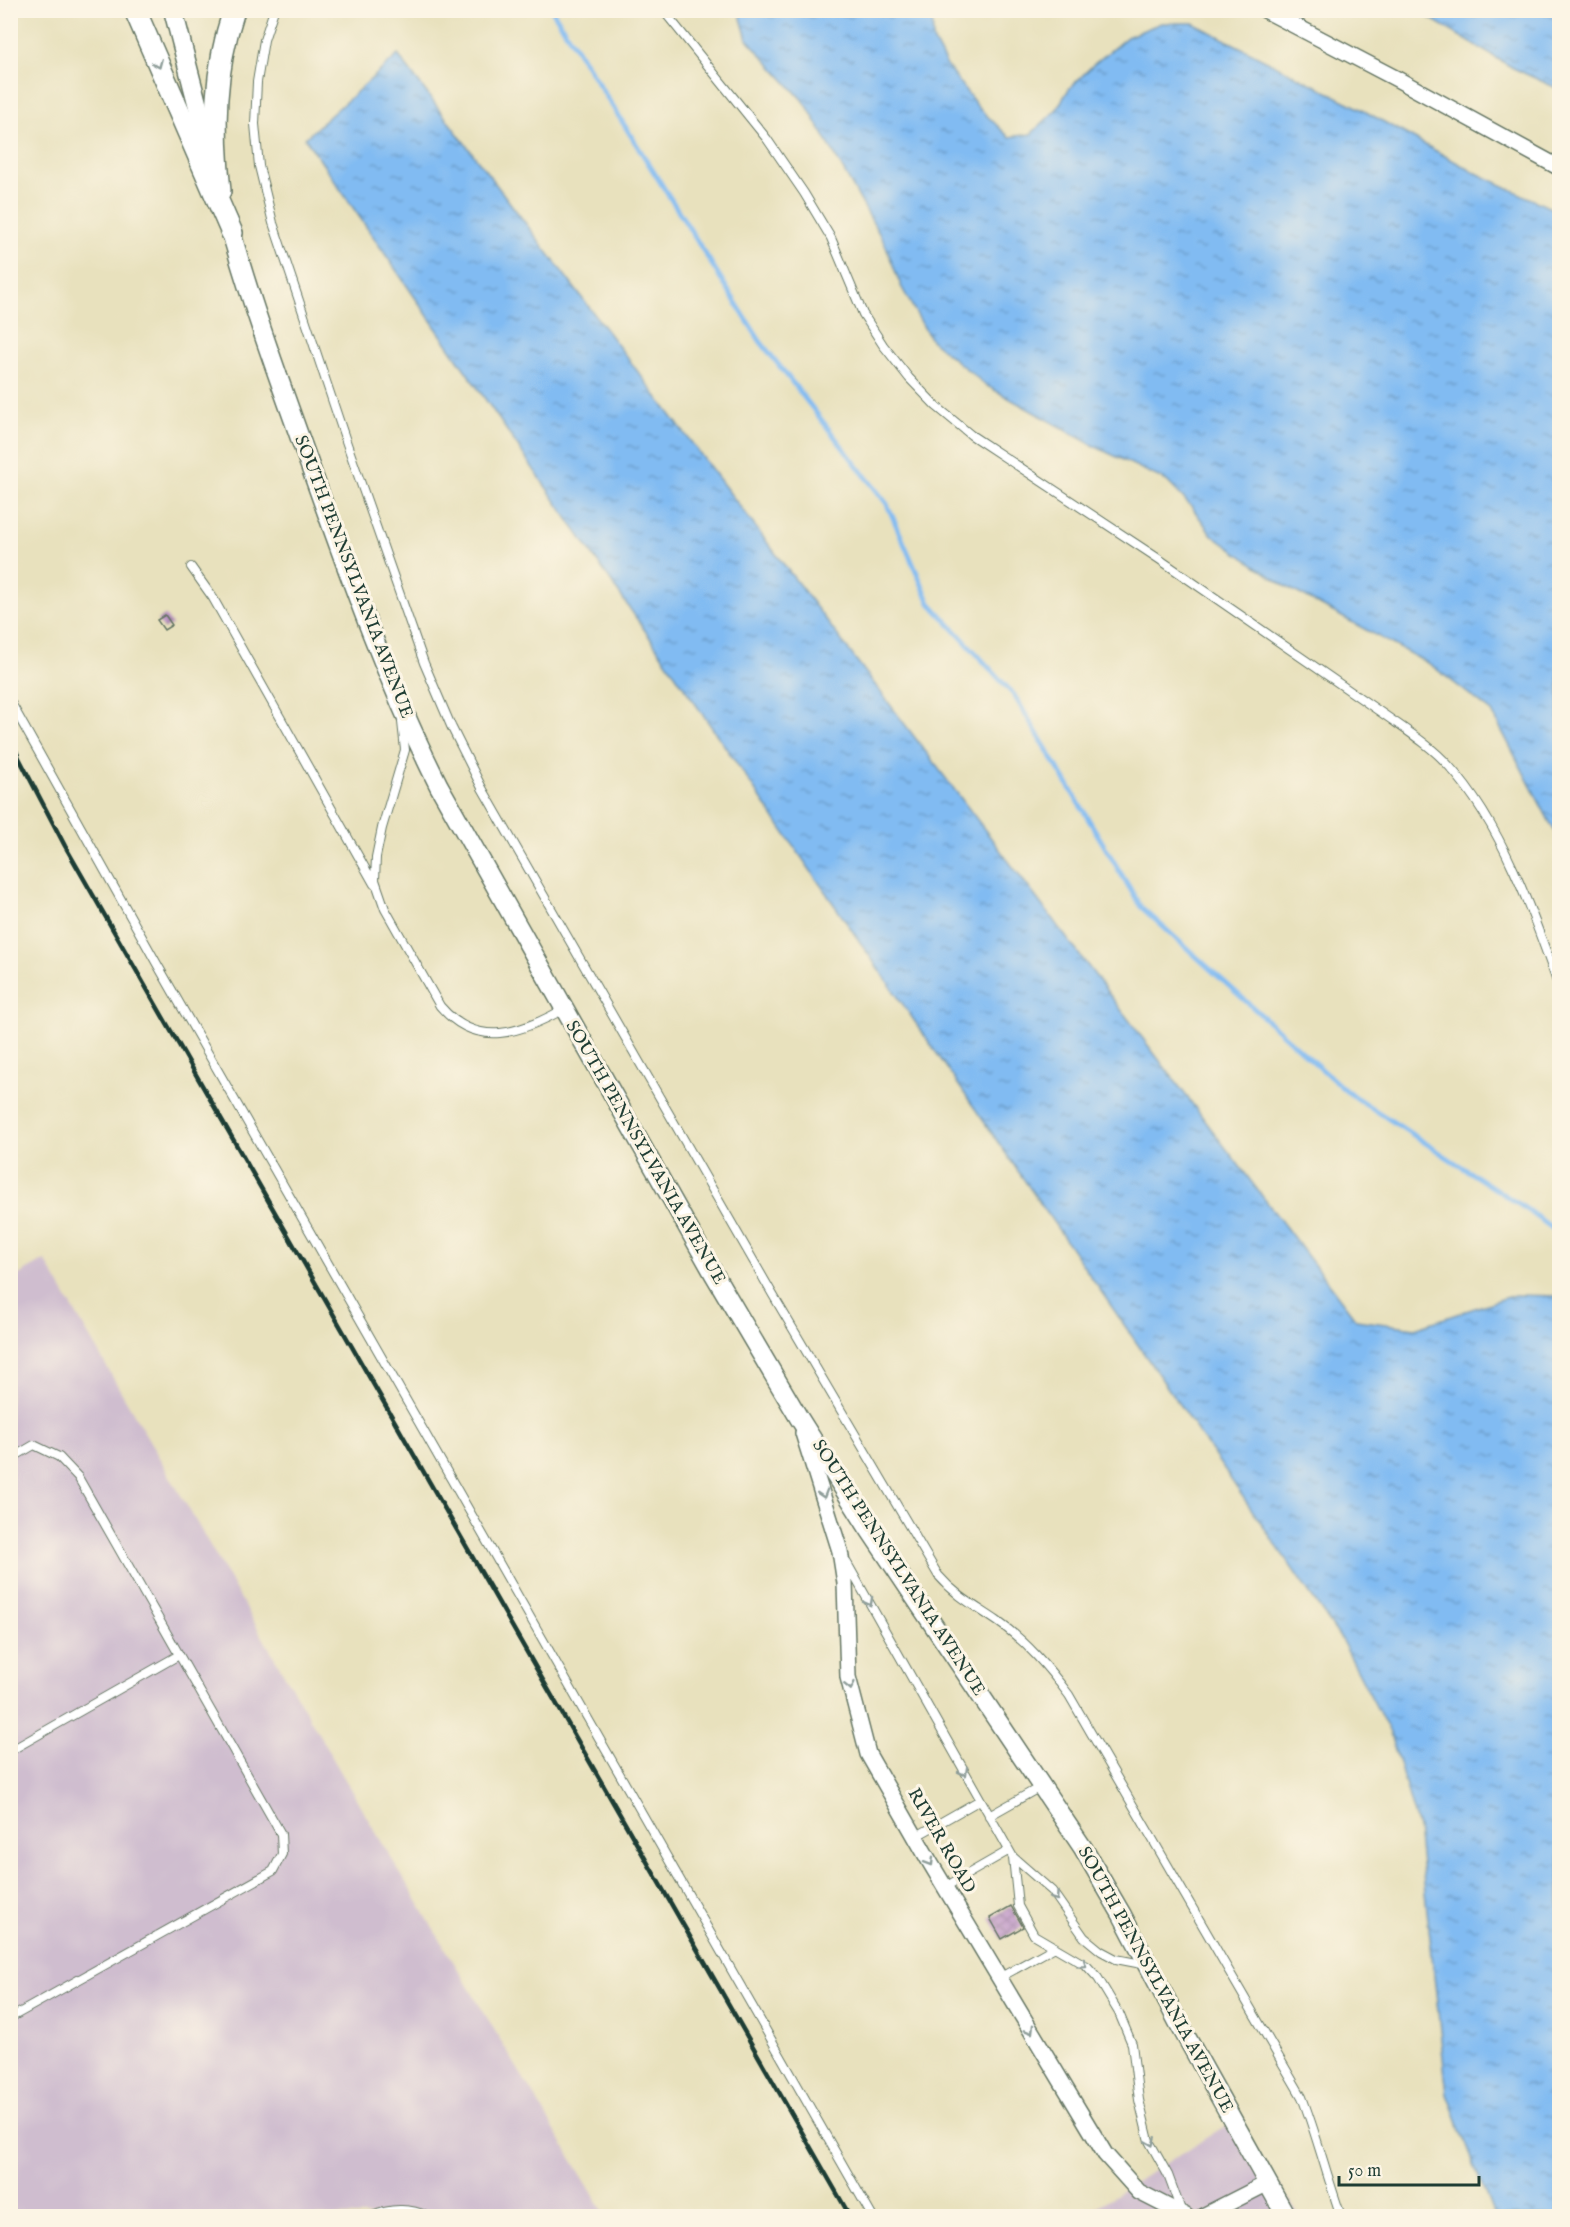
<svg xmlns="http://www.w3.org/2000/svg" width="1570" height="2227" font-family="'IM FELL English',serif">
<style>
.industrial{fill:#cfbdcf}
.water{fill:url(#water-ripples);stroke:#507c93;stroke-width:1.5}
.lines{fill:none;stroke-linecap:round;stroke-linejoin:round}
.stream{stroke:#81bbf2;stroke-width:5}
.building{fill:url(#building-cross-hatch)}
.service-casing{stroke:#657664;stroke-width:10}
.minor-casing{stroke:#657664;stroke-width:18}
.tertiary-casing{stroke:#657664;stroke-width:21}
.secondary-casing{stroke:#657664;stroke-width:24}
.service{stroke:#fff;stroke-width:8}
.minor{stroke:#fff;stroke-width:15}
.tertiary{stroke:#fff;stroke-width:18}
.secondary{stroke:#fff;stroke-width:21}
.rail{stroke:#1f3d34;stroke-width:4.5}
.oneway{stroke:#8f9e9a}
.labels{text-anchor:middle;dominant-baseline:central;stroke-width:6;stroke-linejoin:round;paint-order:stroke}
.street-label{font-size:18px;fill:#1f3d34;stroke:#fcf5e5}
</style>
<defs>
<pattern id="water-ripples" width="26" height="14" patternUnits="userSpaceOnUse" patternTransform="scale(1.5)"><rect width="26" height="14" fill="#81bbf2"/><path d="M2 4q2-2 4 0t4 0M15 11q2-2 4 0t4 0" fill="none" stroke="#6999c5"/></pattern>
<pattern id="building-cross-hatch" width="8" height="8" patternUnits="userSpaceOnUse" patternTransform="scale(1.5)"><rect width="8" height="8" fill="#bf97c8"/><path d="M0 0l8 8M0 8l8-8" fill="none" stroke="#9b7ca3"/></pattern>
</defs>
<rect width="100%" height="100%" fill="#fcf5e5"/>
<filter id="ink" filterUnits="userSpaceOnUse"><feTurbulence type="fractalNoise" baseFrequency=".0167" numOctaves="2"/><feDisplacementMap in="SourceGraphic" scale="12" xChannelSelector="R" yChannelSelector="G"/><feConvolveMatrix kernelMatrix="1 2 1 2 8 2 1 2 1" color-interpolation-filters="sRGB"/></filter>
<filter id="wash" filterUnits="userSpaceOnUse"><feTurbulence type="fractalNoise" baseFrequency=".008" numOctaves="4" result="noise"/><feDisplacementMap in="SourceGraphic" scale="24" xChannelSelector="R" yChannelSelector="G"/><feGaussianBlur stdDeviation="1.35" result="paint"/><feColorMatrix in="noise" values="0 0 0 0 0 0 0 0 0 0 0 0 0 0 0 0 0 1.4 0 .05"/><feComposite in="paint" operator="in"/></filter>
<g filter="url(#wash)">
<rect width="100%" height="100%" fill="#e8e1bd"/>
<path class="industrial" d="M45 1260 369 1821 606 2216H11L10 1280Z
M1236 2119 1300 2216H1082Z"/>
<path class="water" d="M739 11H932L933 40 947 66 978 107 1009 137 1031 134 1056 110 1069 89 1093 65 1127 37 1161 23H1193L1357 107 1472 171 1559 212V840L1492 712 1431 665 1285 586 1213 536 1191 506 1167 481 1094 446 987 386 931 340 901 286 885 244 806 104 747 39Z
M1418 11H1559V89L1513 68Z
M398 55 1356 1320 1415 1328 1514 1295 1559 1296V2216H1494L1447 2094 1418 1828 1390 1733 1341 1639 305 138Z"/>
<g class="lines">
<path class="stream" d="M552 10 760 341 887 504 930 603 1014 695 1141 907 1346 1091 1529 1211 1560 1234"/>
</g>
<g id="blocks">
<path class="building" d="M165 615 172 625 164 630 157 620Z
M1011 1906 1023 1927 1002 1939 990 1918Z"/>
</g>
</g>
<g filter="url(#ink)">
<use href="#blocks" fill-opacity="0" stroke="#657664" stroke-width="1.5"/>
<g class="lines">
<g class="service-casing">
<path id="service" d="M274 10 264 40 257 82 255 124 259 166 273 223 346 441 424 663 451 726 482 788 773 1295 938 1575C956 1596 975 1606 997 1621 1026 1641 1048 1667 1069 1695L1302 2097C1317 2136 1327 2177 1341 2216
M663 10 767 139 804 193 831 238 863 314 883 345 909 378 936 406 971 435 1159 559 1392 720C1412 734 1433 748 1449 766 1502 824 1534 916 1560 990
M191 567 213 598 374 884
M10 701 157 964 872 2216
M402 722 405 750 382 828 376 857 375 880 385 909 440 1006C477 1050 521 1033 564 1009
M10 1459 34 1445 59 1457 78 1477 281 1834 282 1854 273 1871 10 2018
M847 1563 1013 1857 1018 1906 1034 1935 1087 1966 1098 1978 1119 2013 1132 2044 1139 2100 1149 2141 1168 2175 1182 2213
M10 1751 179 1655
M989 1816 1042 1786
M915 1837 980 1800
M1013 1857 1052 1891 1084 1937 1101 1951 1116 1959 1147 1965
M945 1887 1008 1851
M999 1978 1055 1947
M373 2216C388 2209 411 2207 426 2216"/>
</g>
<g class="minor-casing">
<path id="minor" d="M1265 10 1397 79 1560 168
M803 1433 840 1551 845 1583 848 1677 868 1754 931 1864 1105 2154 1139 2192 1186 2216
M1203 2216 1268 2183"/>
</g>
<g class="tertiary-casing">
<path id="tertiary" d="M173 10 211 157
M228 221C251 304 281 385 310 466 349 575 387 683 439 786L714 1274 799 1418 867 1526 1083 1848 1122 1915 1178 2022 1286 2216"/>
</g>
<g class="secondary-casing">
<path id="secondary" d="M135 10 232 233
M220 191C213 129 214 70 234 10"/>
</g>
<use href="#service" class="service"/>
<use href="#minor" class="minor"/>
<use href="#tertiary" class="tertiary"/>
<use href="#secondary" class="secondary"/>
<path class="rail" d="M10 736 19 758 65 846 850 2216"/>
</g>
<defs><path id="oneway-chevron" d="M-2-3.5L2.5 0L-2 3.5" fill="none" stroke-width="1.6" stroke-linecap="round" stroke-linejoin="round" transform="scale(1.5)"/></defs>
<g class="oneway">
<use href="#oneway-chevron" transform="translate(158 64) rotate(67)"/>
<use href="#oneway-chevron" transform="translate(823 1494) rotate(73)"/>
<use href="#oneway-chevron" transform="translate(869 1602) rotate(61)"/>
<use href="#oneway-chevron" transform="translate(850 1686) rotate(78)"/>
<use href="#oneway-chevron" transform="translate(964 1772) rotate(61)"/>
<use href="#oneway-chevron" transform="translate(930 1862) rotate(59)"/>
<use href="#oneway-chevron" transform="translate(1055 1897) rotate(55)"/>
<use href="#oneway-chevron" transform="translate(1083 1964) rotate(35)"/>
<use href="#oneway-chevron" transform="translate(1030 2030) rotate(59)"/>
<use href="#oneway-chevron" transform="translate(1151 2142) rotate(68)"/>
</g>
</g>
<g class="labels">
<g class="street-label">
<text transform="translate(353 577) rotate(69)">SOUTH PENNSYLVANIA AVENUE</text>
<text transform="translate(645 1153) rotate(60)">SOUTH PENNSYLVANIA AVENUE</text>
<text transform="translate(898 1568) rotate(57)">SOUTH PENNSYLVANIA AVENUE</text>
<text transform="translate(941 1841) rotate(60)">RIVER ROAD</text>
<text transform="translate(1155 1980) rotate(61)">SOUTH PENNSYLVANIA AVENUE</text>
</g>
</g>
<rect width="1570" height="2227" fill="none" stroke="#fcf5e5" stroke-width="36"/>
<path d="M1339 2176v9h140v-9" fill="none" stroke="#1f3d34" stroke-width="3"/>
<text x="1348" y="2176" font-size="18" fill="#1f3d34" stroke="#fcf5e5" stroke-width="4.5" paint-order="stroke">50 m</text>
</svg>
